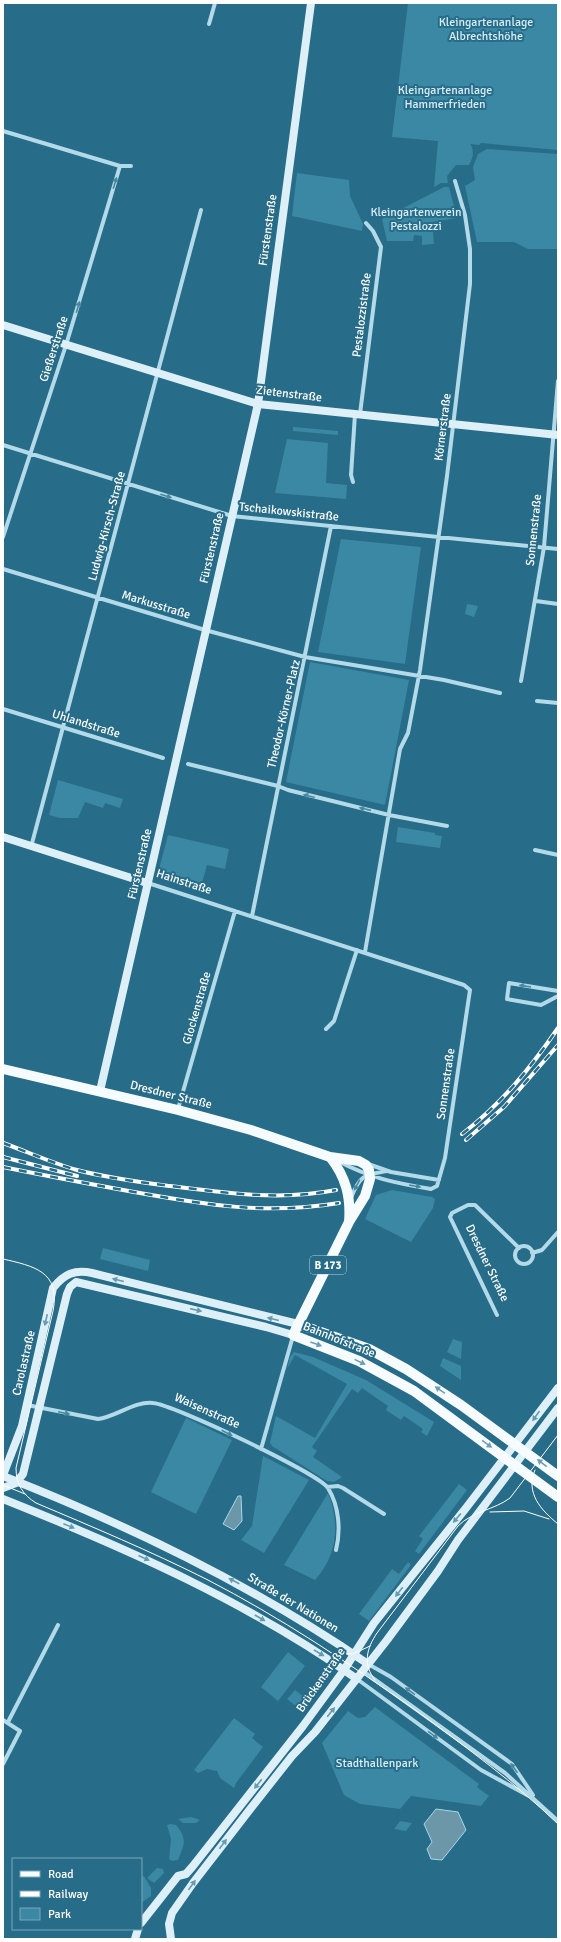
<svg xmlns="http://www.w3.org/2000/svg" width="561" height="1942" font-family="Signika,sans-serif">
<style>
.green{fill:#3b88a4}
.water{fill:#6b97a9;stroke:#a7d8e9}
.lines{fill:none;stroke-linecap:round;stroke-linejoin:round}
.street{stroke:#b3dae9;stroke-width:4}
.secondary{stroke:#ddf0f8;stroke-width:8}
.primary{stroke:#f6fbfe;stroke-width:10}
.tram{stroke:#fff;stroke-width:1}
.rail-casing{stroke:#fff;stroke-width:4}
.rail{stroke:#276c88;stroke-width:2.5;stroke-dasharray:8;stroke-linecap:butt}
.oneway{fill:#4a88a0}
.oneway2{fill:#679aaf}
.oneway3{fill:#6f9eb1}
.labels{text-anchor:middle;dominant-baseline:central;stroke-width:4;stroke-linejoin:round;paint-order:stroke}
.shield{fill:#276c88;stroke:#bed3db;stroke-width:1}
.shield-label{font-size:11px;font-weight:bold;fill:#fff}
.park-label{font-size:12px;fill:#d7eef7;stroke:#276c88}
.street-label{font-size:12px;fill:#fff;stroke:#276c88}
</style>
<rect width="100%" height="100%" fill="#276c88"/>
<path class="green" d="M408 3H558V150L481 143 479 145 470 144C475 150 473 158 469 165H456L447 176 448 183H441L434 187 438 141 392 137Z
M487 149 558 154V249H528L514 242H477L465 186 475 180 473 167 478 154Z
M297 173 349 180 350 196 363 224 362 231 292 216Z
M444 187H449L457 218 432 222 434 244 422 245V236L414 235 413 241H387L382 219Z
M293 427 338 431V435L293 431Z
M287 439 328 443 326 483 347 485 346 499 275 493Z
M341 539 421 547 405 664 318 652Z
M467 604 478 606 474 617 465 614Z
M310 662 409 680 385 805 286 782Z
M58 780 123 799 120 808 105 803 103 808 85 802 78 818H60L49 815Z
M398 827 435 833V835L442 836 440 848 396 842Z
M168 835 229 849 225 869 207 865 200 890 160 878 158 873Z
M392 1190 432 1197 435 1199 433 1208 411 1242 365 1219 376 1195Z
M103 1248 150 1260 148 1271 100 1259Z
M453 1339 462 1342 461 1359 447 1352Z
M294 1352 313 1357 366 1380 434 1422 427 1436 421 1432 423 1429 404 1416 401 1420 386 1410 388 1406 362 1388 358 1393 352 1389 312 1447 317 1451 313 1457 342 1477 334 1482 327 1481 272 1446 270 1443 276 1416 315 1438 347 1384 295 1355 287 1369 290 1357Z
M443 1358 461 1366V1380L440 1366Z
M186 1418 232 1440 196 1514 151 1492Z
M263 1456 309 1480 264 1553 241 1540 252 1526Z
M459 1484 467 1490 419 1554 415 1551 423 1539 419 1536Z
M328 1493C340 1523 338 1555 315 1580L284 1565Z
M408 1562 411 1565 369 1621 359 1614 392 1569 399 1574Z
M288 1652 305 1666 278 1701 261 1687Z
M295 1690 304 1697 297 1707 287 1699Z
M375 1707 479 1784 477 1787 489 1796 481 1806 411 1796 400 1809 360 1804 344 1795 322 1743 348 1711 358 1718 365 1717Z
M234 1718 255 1734 252 1738 263 1747 236 1783 234 1788 220 1778 217 1771 207 1769 198 1773 194 1770Z
M191 1817 200 1820 196 1823H183L178 1819Z
M400 1821 412 1823 406 1831 394 1829Z
M171 1824 176 1825C188 1839 184 1845 178 1860L172 1861 169 1859 171 1839 167 1825Z
M157 1868 163 1869 164 1873 154 1883 148 1879V1877Z
M144 1876 151 1888V1896L141 1903V1877Z"/>
<path class="water" d="M238 1496H241L242 1521 234 1530 223 1524Z
M436 1809 458 1812 466 1830 442 1860 431 1859 427 1849 432 1842 424 1824Z"/>
<g class="lines">
<path class="street" d="M209 24 215 3
M3 131 120 166H131
M360 414 381 247 373 231 366 223
M3 445 232 516 558 549
M353 482 351 475 355 414
M3 537 66 345 120 166
M3 569 205 630 305 657 444 680 500 693
M536 601 558 604
M521 681 544 547 558 381
M537 701 558 703
M3 709 163 758
M188 764 278 786 288 790 389 815 447 826
M31 847 201 210
M535 850 558 855
M148 883 464 985 470 990 445 1158 437 1186 431 1189C395 1183 370 1178 338 1161
M252 916 331 526
M365 952 400 749 408 733 420 670 447 476 470 284V249L465 215 455 181
M558 991 509 983 507 999 541 1005 558 996
M326 1029 334 1021 357 950
M178 1109 235 911
M368 1164 391 1172 439 1180
M351 1198C360 1175 364 1175 387 1171
M515 1255a9 9 0 1 1 18 0a9 9 0 1 1-18 0Z
M532 1253 542 1250 558 1232
M497 1315 450 1217 452 1213 468 1205H475L519 1248
M27 1405 98 1419C116 1417 134 1401 153 1403 172 1404 318 1473 328 1488 339 1506 341 1530 336 1550
M261 1449 293 1336
M327 1487 338 1486 343 1488 384 1514
M368 1664 391 1677 512 1764 533 1795
M367 1674 505 1773 558 1821
M357 1679 481 1770 529 1796
M3 1720 20 1731 3 1764
M8 1722 58 1625"/>
<path class="secondary" d="M3 325 258 404 558 435
M3 837 147 883
M100 1091 258 404 311 3
M3 1475 22 1426 53 1288C64 1274 75 1269 92 1273L298 1324
M3 1476C131 1526 254 1586 368 1664
M3 1488 16 1483 23 1474 67 1294 70 1287 76 1282 266 1327 293 1335
M3 1499C126 1548 248 1602 357 1679
M141 1923 178 1876 186 1874 193 1866 303 1726 344 1670 374 1623 466 1508 558 1388
M135 1939 138 1929
M171 1939 169 1924 172 1913 193 1883 251 1808 292 1756 315 1732 387 1640 438 1571 458 1540 558 1408"/>
<path class="primary" d="M3 1069 178 1110 251 1130 330 1157 359 1161 366 1165 369 1170 370 1179 365 1196 349 1222 293 1335 359 1361 414 1391 558 1497
M330 1157C346 1177 351 1197 349 1222
M298 1324 369 1349 406 1369 461 1405 558 1476"/>
<path class="tram" d="M3 1259C33 1266 61 1271 53 1311L16 1468C16 1484 23 1495 36 1503 93 1527 150 1551 206 1579 280 1617 350 1664 418 1712 467 1748 514 1782 558 1824
M535 1470C525 1493 541 1510 558 1524
M3 1485 25 1494
M490 1512 524 1511 549 1519
M336 1653 353 1654 370 1646
M375 1680C362 1664 367 1648 377 1633L458 1526C473 1511 494 1510 510 1498L558 1435"/>
<g class="rail-casing">
<path id="rail" d="M462 1134C501 1104 530 1069 558 1028
M466 1140 504 1107 558 1045
M3 1143C28 1152 52 1163 77 1170 107 1178 139 1182 170 1186 226 1193 280 1201 336 1190
M3 1157 77 1176
M3 1167C47 1176 90 1184 134 1192 207 1205 266 1215 339 1203"/>
</g>
<use href="#rail" class="rail"/>
</g>
<defs><path id="oneway-solid" d="M-6-.8H1V-3.2L6.5 0L1 3.2V.8H-6Z"/></defs>
<g class="oneway">
<use href="#oneway-solid" transform="translate(115 183) rotate(-73)"/>
<use href="#oneway-solid" transform="translate(78 307) rotate(-73)"/>
<use href="#oneway-solid" transform="translate(166 496) rotate(17)"/>
<use href="#oneway-solid" transform="translate(309 796) rotate(-166)"/>
<use href="#oneway-solid" transform="translate(365 809) rotate(-167)"/>
<use href="#oneway-solid" transform="translate(525 986) rotate(-171)"/>
<use href="#oneway-solid" transform="translate(357 1185) rotate(118)"/>
<use href="#oneway-solid" transform="translate(415 1186) rotate(10)"/>
<use href="#oneway-solid" transform="translate(64 1413) rotate(12)"/>
<use href="#oneway-solid" transform="translate(227 1433) rotate(27)"/>
<use href="#oneway-solid" transform="translate(410 1691) rotate(-144)"/>
<use href="#oneway-solid" transform="translate(433 1735) rotate(36)"/>
<use href="#oneway-solid" transform="translate(514 1768) rotate(-126)"/>
</g>
<g class="oneway2">
<use href="#oneway-solid" transform="translate(118 1280) rotate(-166)"/>
<use href="#oneway-solid" transform="translate(196 1310) rotate(13)"/>
<use href="#oneway-solid" transform="translate(273 1319) rotate(-166)"/>
<use href="#oneway-solid" transform="translate(46 1320) rotate(102)"/>
<use href="#oneway-solid" transform="translate(536 1416) rotate(125)"/>
<use href="#oneway-solid" transform="translate(457 1518) rotate(130)"/>
<use href="#oneway-solid" transform="translate(69 1526) rotate(22)"/>
<use href="#oneway-solid" transform="translate(144 1558) rotate(24)"/>
<use href="#oneway-solid" transform="translate(234 1581) rotate(-152)"/>
<use href="#oneway-solid" transform="translate(399 1592) rotate(128)"/>
<use href="#oneway-solid" transform="translate(260 1618) rotate(30)"/>
<use href="#oneway-solid" transform="translate(319 1653) rotate(31)"/>
<use href="#oneway-solid" transform="translate(331 1712) rotate(-51)"/>
<use href="#oneway-solid" transform="translate(258 1784) rotate(128)"/>
<use href="#oneway-solid" transform="translate(223 1844) rotate(-53)"/>
<use href="#oneway-solid" transform="translate(192 1885) rotate(-54)"/>
</g>
<g class="oneway3">
<use href="#oneway-solid" transform="translate(316 1344) rotate(20)"/>
<use href="#oneway-solid" transform="translate(360 1362) rotate(26)"/>
<use href="#oneway-solid" transform="translate(440 1390) rotate(-146)"/>
<use href="#oneway-solid" transform="translate(487 1444) rotate(36)"/>
<use href="#oneway-solid" transform="translate(542 1463) rotate(-143)"/>
</g>
<g class="labels">
<rect class="shield" x="310" y="1256" width="36" height="18" rx="3"/>
<g class="shield-label">
<text x="328" y="1265">B 173</text>
</g>
<g class="park-label">
<text x="486" y="22">Kleingartenanlage<tspan x="486" dy="14">Albrechtshöhe</tspan></text>
<text x="445" y="90">Kleingartenanlage<tspan x="445" dy="14">Hammerfrieden</tspan></text>
<text x="416" y="212">Kleingartenverein<tspan x="416" dy="14">Pestalozzi</tspan></text>
<text x="377" y="1763">Stadthallenpark</text>
</g>
<g class="street-label">
<text transform="translate(268 230) rotate(-82)">Fürstenstraße</text>
<text transform="translate(362 315) rotate(-83)">Pestalozzistraße</text>
<text transform="translate(54 349) rotate(-72)">Gießerstraße</text>
<text transform="translate(289 394) rotate(7)">Zietenstraße</text>
<text transform="translate(443 427) rotate(-83)">Körnerstraße</text>
<text transform="translate(289 512) rotate(6)">Tschaikowskistraße</text>
<text transform="translate(107 526) rotate(-75)">Ludwig-Kirsch-Straße</text>
<text transform="translate(534 530) rotate(-84)">Sonnenstraße</text>
<text transform="translate(212 548) rotate(-77)">Fürstenstraße</text>
<text transform="translate(156 605) rotate(17)">Markusstraße</text>
<text transform="translate(284 714) rotate(-77)">Theodor-Körner-Platz</text>
<text transform="translate(86 724) rotate(17)">Uhlandstraße</text>
<text transform="translate(140 864) rotate(-77)">Fürstenstraße</text>
<text transform="translate(184 882) rotate(18)">Hainstraße</text>
<text transform="translate(197 1008) rotate(-74)">Glockenstraße</text>
<text transform="translate(446 1084) rotate(-82)">Sonnenstraße</text>
<text transform="translate(171 1095) rotate(14)">Dresdner Straße</text>
<text transform="translate(487 1263) rotate(64)">Dresdner Straße</text>
<text transform="translate(339 1340) rotate(22)">Bahnhofstraße</text>
<text transform="translate(24 1363) rotate(-77)">Carolastraße</text>
<text transform="translate(207 1411) rotate(24)">Waisenstraße</text>
<text transform="translate(293 1603) rotate(31)">Straße der Nationen</text>
<text transform="translate(321 1680) rotate(-55)">Brückenstraße</text>
</g>
</g>
<rect width="561" height="1942" fill="none" stroke="#ffffff" stroke-width="8"/>
<rect x="12" y="1858" width="130" height="72" fill="#276c88" stroke="#7da7b8"/>
<rect x="20" y="1871" width="20" height="6" fill="#f6fbfe" stroke="#7da7b8"/>
<text x="48" y="1878" font-size="12" fill="#ffffff">Road</text>
<rect x="20" y="1891" width="20" height="6" fill="#ffffff" stroke="#7da7b8"/>
<text x="48" y="1898" font-size="12" fill="#ffffff">Railway</text>
<rect x="20" y="1908" width="20" height="12" fill="#3b88a4" stroke="#7da7b8"/>
<text x="48" y="1918" font-size="12" fill="#ffffff">Park</text>
</svg>
